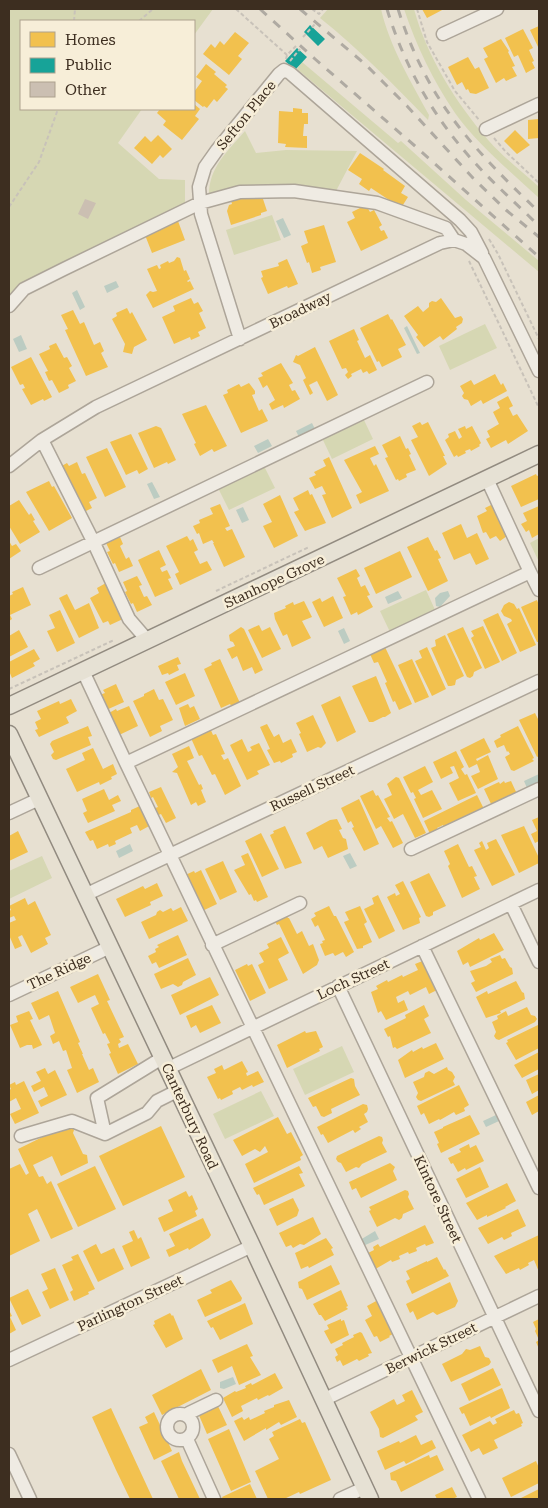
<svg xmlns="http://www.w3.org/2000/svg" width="548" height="1508" font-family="'Roboto Serif',serif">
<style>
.green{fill:#d6d7b3}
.water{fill:#bcccc2}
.homes{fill:#f2c14e}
.public{fill:#17a398}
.building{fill:#cbbfb2}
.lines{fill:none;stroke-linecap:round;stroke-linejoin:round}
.minor-casing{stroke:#ada599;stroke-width:15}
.major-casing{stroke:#928b80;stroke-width:19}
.path{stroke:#c8c2b9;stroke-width:2;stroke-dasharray:4 2.5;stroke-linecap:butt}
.minor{stroke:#efebe3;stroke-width:12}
.major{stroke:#e6e1d4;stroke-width:16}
.rail{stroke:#afaaa2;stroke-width:3;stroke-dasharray:9 9;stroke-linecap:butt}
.labels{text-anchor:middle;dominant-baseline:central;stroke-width:5;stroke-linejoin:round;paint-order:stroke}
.street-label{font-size:14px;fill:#3d2e20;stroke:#f7eed8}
</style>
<rect width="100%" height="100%" fill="#e7e0d1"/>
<path class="green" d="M9 9H213L194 35V21H21V109H142L118 143 159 179 185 180V206L18 298 9 310Z
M328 9H381C389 45 411 82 429 115L428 120C393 84 359 49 320 18Z
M404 9H414C427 57 456 103 489 141 504 158 523 172 539 187V198C510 171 478 145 455 113 433 81 416 45 404 9Z
M302 62 398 143 401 141 466 200 539 261V272L297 69Z
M245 131 256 153 286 150 357 151 336 191 209 197C208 168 227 152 245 131Z
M272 215 281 240 234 255 226 230Z
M485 324 497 348 450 370 439 346Z
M363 418 373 439 332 459 322 438Z
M262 462 275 488 229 510 216 484Z
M539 538V562L530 543Z
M426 590 436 612 390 632 380 611Z
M42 856 52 878 9 899V871Z
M342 1046 354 1072 305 1095 293 1069Z
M261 1091 274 1116 225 1139 213 1114Z"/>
<path class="water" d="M283 218 291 235 284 238 276 221Z
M116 281 119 287 107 293 104 286Z
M77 290 85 307 80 310 72 293Z
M407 326 420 353 417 354 404 328Z
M21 335 27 349 19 352 13 339Z
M312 423 315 429 299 437 296 431Z
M268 439 272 446 258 453 254 446Z
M152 482 160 497 154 499 147 484Z
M243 507 249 520 242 523 236 510Z
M398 591 402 598 388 604 385 597Z
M448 591 450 596 440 607 436 606 435 598 440 593Z
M344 628 350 641 344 644 338 631Z
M539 774V782L527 788 524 781Z
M130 844 133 851 119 858 116 851Z
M350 853 357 866 350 869 343 856Z
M496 1115 499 1121 486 1127 483 1121Z
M375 1231 379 1239 363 1246 360 1240Z
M233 1377 236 1384 224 1389 220 1388V1382Z"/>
<path class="homes" d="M422 9H444L427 18Z
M539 26V49L530 30Z
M523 29 533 48 529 50 534 61 532 62 535 68 526 73 518 55 514 57 505 38Z
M235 32 249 43 238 56 242 59 229 75 203 54 211 44 215 48 220 41 224 45Z
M501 39 509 51 508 52 515 66 512 67 517 76 506 81 504 78 496 83 484 59 488 57 483 48Z
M468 57 475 69 479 67 489 88 476 94 470 93 468 89 466 90 462 82 457 85 448 67Z
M206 64 216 72 214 74 227 85 225 87 228 89 217 102 214 99 207 108 204 106 203 107 194 100V92L202 81 196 77Z
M194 104 200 109 195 116 199 119 182 140 163 125 166 121 157 113 160 109H194Z
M293 108 302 109V113H308V124H304L303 136H307V148L285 147 286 144 278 143 279 111 293 112Z
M539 119V138L528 139V120Z
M515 130 530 145 517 154 504 141Z
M158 135 172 149 163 158 160 155 152 164 134 148 145 136 151 142Z
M360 153 384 169 383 170 405 186 401 193 408 197 401 208 371 188 369 191 359 184 362 179 348 170Z
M252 195 253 198 262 196 267 211 261 213V215L231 225 227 211 229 205 232 204 231 201Z
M366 205 370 212 374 210 382 225 379 227 381 231 384 230 388 238 361 251 347 222 355 218 352 212Z
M178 221 185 240 152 253 145 235Z
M324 225 336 262 320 267 321 270 312 273 309 262 307 263 301 246 308 243 304 231Z
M177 257 180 258 184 271 186 270 190 279 187 281 188 282 190 281 194 289 153 308 146 295 150 291 153 292 157 291 147 269 157 265 159 269 161 268 160 265 168 261 169 263 174 261Z
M287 259 298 284 288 288 287 286 268 294 261 278 263 277 261 271 279 266 278 263Z
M191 298 194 304 198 302 203 311 199 313 206 328 198 332 200 336 191 340 190 337 174 344 162 317 175 311 173 306Z
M441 298 455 318 461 316 463 319 462 323 456 327 457 329 443 340 440 336 424 347 416 337 418 335 404 316 418 306 423 312 429 307V303L432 301 436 302Z
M127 308 130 314 132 312 147 340 134 347 132 354 123 352 125 344 112 319 117 316 116 313Z
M73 310 80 324 84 322 94 345 100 342 104 351 101 353 108 367 86 376 65 330 68 329 61 315Z
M388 314 391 320 392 319 406 345 398 349 402 357 382 367 379 361 377 362 360 328Z
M354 329 359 340 357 341 365 358 370 355 377 370 369 374 367 371 363 373 361 369 351 374 352 376 348 379 345 375 348 372 346 368 342 369 329 341Z
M56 343 64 358 67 357 72 366 69 368 76 381 68 385 69 388 59 393 52 380 49 381 45 372 48 371 39 354 50 349 49 346Z
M315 347 338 395 327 401 317 381 309 385 313 393 310 395 303 380 306 378 300 365 293 362 296 355 298 356Z
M31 357 52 397 44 401 43 399 31 405 22 389 25 388 23 384 20 385 11 367Z
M281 363 293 383 289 385 292 391 295 390 300 399 284 408 283 405 272 410 269 404 275 400 267 385 263 388 258 378 263 376 261 373Z
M495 374 501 385 503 383 507 391 483 404 481 400 471 406 468 400 464 399 462 396 464 393 460 386 471 380 474 385Z
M249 383 255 391V394L252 395 259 411 262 409 268 421 241 433 223 395 228 393 227 390 239 384 241 387Z
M508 396 513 406 509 408 513 416 517 414 528 431 508 444 506 440 491 448 486 439 490 437 487 431 499 424 493 412 500 408 497 402Z
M206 405 227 446 214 452 212 449 200 456 194 444 196 443 182 414Z
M420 422 422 425 428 422 445 456H443L447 464 429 476 411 440 418 437 412 426Z
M156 426 161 428 176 460 168 464 167 462 154 468 138 433Z
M465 426 466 429 472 426 481 443 479 445 480 446 471 451 470 449 465 451 466 453 458 457 457 455 454 457 445 440 449 437 448 434 455 431 459 439 462 437 458 429Z
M131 434 148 469 139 474 137 470 126 475 110 442Z
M400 436 406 449 408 448 411 454 409 455 416 470 406 474 407 477 399 481 398 479 396 480 385 458 388 457 382 445Z
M375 446 379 454 370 458 374 466 376 464 389 491 360 504 356 495 362 492 344 460Z
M107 448 126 487 105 497 86 457Z
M329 457 352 508 332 518 322 495 326 494 322 486 315 489 309 478 316 475 314 472 326 466 323 460Z
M77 462 82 474 85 473 97 498 89 502 92 508 80 514 58 468 67 463 69 466Z
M536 474 537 476 539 475V499L521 507 511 486Z
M49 481 52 487 54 486 72 518 49 531 26 492Z
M308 490 310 495 312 494 326 523 305 531 294 512 299 510 293 498Z
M280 495 298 536 274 548 263 526 272 522 263 504Z
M19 500 29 515 31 513 35 520 33 521 40 532 20 544 9 526V506Z
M220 504 230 526 225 528 227 531 232 529 245 557 224 567 213 543H214L212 540 203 544 199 533 197 534 193 526 200 523 199 520 213 514 210 508Z
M493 504 507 536 500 541 496 536 490 539 486 532 483 533 477 516 487 511 485 508Z
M539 506V534L532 538 529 530 526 532 521 524 527 521 523 513Z
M461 524 467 538 477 533 489 559 476 565 470 553 454 560 442 533Z
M187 536 190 541 193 539 198 550 194 552 200 564 207 561 212 570 180 585 175 574 179 572 166 546Z
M120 537 123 544 120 546 126 559 129 557 133 566 119 572 115 563 113 564 107 552 110 551 106 543Z
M428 537 435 551 437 550 441 558 438 559 448 581 428 591 407 547Z
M9 541 12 546 16 544 21 551 9 559Z
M159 550 166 565 160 568 162 572 167 570 171 578 168 579 173 589 155 597 138 560Z
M400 551 412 577 376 594 364 568Z
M356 569 360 576 357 578 361 587 365 585 370 595 367 596 373 607 358 615 357 612 351 615 343 597 346 596 337 578Z
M137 576 142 585 139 586 144 597 147 596 152 605 137 612 133 603 131 604 125 592 127 591 123 582Z
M106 583 123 619 110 625 108 621 103 623 90 598 99 593 97 588Z
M23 587 31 605 10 615 12 619 9 621V596L13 594 12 592Z
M67 594 75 610 89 603 99 628 79 638 59 598Z
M333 596 343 618 324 627 312 602 320 598 322 602Z
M537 600 539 605V642H537L521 607Z
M304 601 312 617 302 621 311 638 292 647 287 634 283 636 275 619 274 613 286 608 285 606 293 602 294 605Z
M509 602 514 604 517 609 519 608 536 645 520 652 507 624 512 621 511 619 504 616 501 611 504 605Z
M60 610 75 643 57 652 47 631 55 628 49 615Z
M498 613 517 653 502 661 483 620Z
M259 625 262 631 270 627 281 649 262 658 248 630Z
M483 626 500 662 485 669 471 638 474 636 471 631Z
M241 627 244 629 263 670 255 674 252 667 243 671 237 656 232 659 227 649 235 646 233 642 230 641 229 635Z
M463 627 482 668 474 672 473 676 470 678 467 677 447 634Z
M19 630 28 647 9 657V636Z
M445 635 464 676 456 680 455 685 451 686H448L431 648 436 646 435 640Z
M385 647 412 704 399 710 395 701 393 702 385 683 387 682 378 662 374 663 370 654Z
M427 647 446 689 432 696 415 661 422 658 419 651Z
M34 649 40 659 33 663 35 666 12 678 9 671V662Z
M178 657 181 664 177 665 179 670 169 675 168 673 162 675 158 666Z
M220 659 240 703 232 707 230 704 221 708 204 669 212 665 211 663Z
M412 659 429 697 415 703 398 665Z
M185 673 195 696 176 705 165 682Z
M376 676 391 713 385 717H383L373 722H369L352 686Z
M116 684 124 702 104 711 97 696 105 693 103 690Z
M154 689 159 700 163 699 173 720 160 726 162 731 150 737 133 701 144 696V694Z
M340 696 356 732 337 742 321 705Z
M71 699 77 711 66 717 69 723 39 737 35 730 38 729 35 722 41 719 37 711 59 701 60 704Z
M188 704 190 708 194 706 200 719 185 726 179 708Z
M129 706 138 726 117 736 109 713 116 709 117 711Z
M535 713 538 719 539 718V756L537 757 519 720Z
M313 715 326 743 321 748 318 747 307 752 299 734 301 733 296 723Z
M267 724 274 737 279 734 283 743 291 739 297 752 292 754 293 757 281 763 280 761 274 763 267 750 270 749 260 727Z
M88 726 92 736 88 737 91 745 56 760 53 759 51 755 54 752 50 744 52 741Z
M209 726 213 735 216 734 225 754 221 755 224 760 228 758 241 786 225 795 215 774 212 775 202 755 199 756 190 736Z
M518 726 534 758 532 759 534 761 514 771 511 770 505 757 510 754 508 751 507 752 504 745 497 748 494 741 501 737 500 735Z
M484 738 491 752 476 759 477 761 488 755 498 779 478 789 471 776 480 772 477 764 469 768 460 750Z
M242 739 248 752 252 750 250 747 259 743 270 765 257 771 259 774 247 780 230 745Z
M189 746 194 758 187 761 199 785 201 784 203 789 201 790 206 802 198 806 196 802 191 805 177 773 172 772 178 767 172 754Z
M93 748 103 769 113 764 117 774 111 777 112 779 100 785 99 782 77 792 66 769 85 760 82 753Z
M456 751 464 767 461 769 465 775 467 774 476 793 458 801 449 783 459 778 454 766 450 767 453 773 441 779 433 762Z
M425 766 433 782 418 790 421 795 432 790 442 809 423 818 414 799 416 798 413 792 411 793 403 777Z
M396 777 399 778 426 833 415 838 403 814 394 819 384 799 392 795 387 784Z
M504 781 505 783 511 781 517 794 492 806 484 789 499 782 500 784Z
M161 787 176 818 166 823 161 814 156 816 153 809 158 807 153 797 151 798 149 792Z
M104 789 109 800 118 795 121 801 112 805 115 811 88 823 83 813 87 811 82 799Z
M373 790 376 796 378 795 390 817 387 818 390 822 392 821 403 843 393 848 381 826 376 829 360 796Z
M477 795 484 809 445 829 443 825 437 828 438 832 431 836 424 821Z
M359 799 379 844 364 851 352 828 354 827 351 821 348 823 341 808Z
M142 805 151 825 140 831 137 825 130 828 132 833 115 841 116 844 109 847 108 844 97 849 93 840 90 841 85 832 131 812V810Z
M539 817V841L535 843 531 834 537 831 532 820Z
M337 819 342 829 339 830 343 838 346 839 348 849 328 858 322 846 314 850 306 833 330 820Z
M285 826 302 863 285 869 270 835 274 833 273 831Z
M524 826 539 858V863L519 873 501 835Z
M18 831 28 852 9 861V836Z
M261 833 279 869 262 877 245 841Z
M496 839 515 875 492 886 474 850 481 847 479 843 482 841 486 850 489 848 487 843Z
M458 844 469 867 472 866 477 876 474 877 480 889 462 898 448 866 450 864 444 851Z
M248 853 268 897 257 902 256 900 254 901 251 894 249 895 234 870 245 865 241 856Z
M223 861 237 892 220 900 205 869Z
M201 870 217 904 198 913 181 877 194 871 195 873Z
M429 873 446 906 433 912V915L429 917 426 916 410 882Z
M403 881 421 917 419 918 420 923 403 930 387 897 395 893 396 896 400 894 395 885Z
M157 883 163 896 150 902 151 905 125 917 116 899 143 886 145 889Z
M378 895 395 931 379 939 364 909 374 904 372 898Z
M25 898 28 905 35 901 51 935 45 938 48 944 31 953 22 935 18 937 22 946 15 949 9 935V923L16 920 14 916 9 918V911L11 910 9 906Z
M329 906 334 916H336L354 952 346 957 343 952 335 956 333 953 325 956 320 944 323 943 322 941 325 940 318 925 315 927 311 919 316 916 314 913Z
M360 906 367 922 364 924 372 942 363 946V948L357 949 344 922 349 920 345 912Z
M181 907 188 921 149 939 141 922 156 915 157 912 160 910 163 912 171 908 173 911Z
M285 913 288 918H289L297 934 302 931 309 946 313 944 319 960 317 965 303 974 279 924 277 925 274 919Z
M494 933 504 950 470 967 468 962 463 965 457 951 479 938 480 940Z
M178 935 187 955 159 968 156 962 152 964 148 956 156 952 155 949 159 947 157 945Z
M281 937 289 953 278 959 288 980 269 989 258 965 264 962 259 953 269 948 267 944Z
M500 955 502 959 505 958 510 967 512 968 513 974 476 992 471 983 475 981 470 971 486 966 492 962 490 959Z
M188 958 196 975 183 982 182 985 178 987 173 984 161 989 154 974Z
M425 960 437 990 429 994 426 987 410 995 408 991 396 997 398 1003 404 1000 408 1010 386 1020 381 1011 378 1013 371 992 378 989 376 986 387 980 388 982 402 975 403 977 418 970 415 964Z
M247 964 248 966 252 964 266 993 250 1001 235 970Z
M98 974 110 1000 107 1001 124 1037 119 1039 121 1042 118 1044 119 1048 128 1044 138 1064 118 1074 109 1054 111 1053 107 1044 110 1043 105 1033 103 1034 91 1008 99 1004 95 995 78 1003 70 987Z
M210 977 219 995 180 1015 171 995Z
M516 981 522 992 524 993 525 999 500 1011 501 1013 486 1018 476 997 487 991 488 994Z
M58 991 80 1042 78 1043 83 1054H82L89 1070 93 1068 99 1082 77 1093 67 1070 72 1068 66 1050 63 1051 59 1041 53 1044 50 1036 55 1033 49 1015 39 1020 31 1003Z
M212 1005 221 1023 200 1033 196 1025 191 1028 186 1016Z
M424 1005 429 1016 424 1019 431 1033 397 1049 395 1047 393 1048 390 1036 388 1037 384 1029 406 1018 405 1015Z
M527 1007 531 1015 535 1016 537 1019 535 1022 499 1040 496 1039 494 1036 496 1032 492 1022 498 1019 497 1016 506 1011 508 1016Z
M29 1011 33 1019 30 1020 42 1045 33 1049 32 1045H27L20 1048 10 1025 18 1022 16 1016Z
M538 1025 539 1029V1048L516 1060 506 1043 508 1042 507 1040Z
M305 1031 306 1033 316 1031 323 1047 319 1049 320 1051 287 1068 277 1045Z
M436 1043 444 1059 405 1078 398 1060 412 1050 413 1052 422 1047 423 1049Z
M539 1052V1069L522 1078 514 1065Z
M242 1061 248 1072 246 1073 247 1076 258 1071 264 1082 253 1087 252 1085 242 1090 240 1087 232 1091 233 1094 221 1100 220 1098 218 1099 207 1077 216 1073 214 1069 222 1065 224 1070Z
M447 1067 448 1070 452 1072 455 1077 453 1081 455 1085 421 1101 418 1100 416 1097 418 1093 413 1082 424 1077 425 1073 429 1071 434 1074Z
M45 1068 48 1074 55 1070 67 1095 41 1107 38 1101 48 1096 44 1087 34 1092 31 1086 41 1081 36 1072Z
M539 1074V1090L532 1094 526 1080Z
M351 1078 354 1079 355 1086 360 1095 331 1109 332 1113 324 1117 321 1116 316 1106 313 1107 308 1098Z
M24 1081 39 1113 15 1124 10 1114 21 1109 16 1098 9 1102V1090L11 1089 9 1085 15 1082 16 1085Z
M459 1085 469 1105 464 1108 465 1111 456 1115 454 1112 440 1120 439 1119 429 1124 424 1113 421 1115 417 1106Z
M539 1095V1111L532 1115 526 1102Z
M363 1104 367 1105 368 1109 367 1112 364 1114 368 1122 359 1127 361 1129 355 1133 353 1130 328 1143 323 1134 321 1135 317 1127Z
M470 1115 480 1134 441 1153 437 1144 439 1143 434 1132 443 1128V1127Z
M278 1117 287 1134 291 1132 303 1155 300 1157 301 1160 254 1183 245 1164 268 1152 265 1146 260 1152 255 1149 242 1156 233 1140Z
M69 1124 74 1130 73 1133 83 1154 87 1155 88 1163 61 1176 52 1156 33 1165 39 1177 43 1176 47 1184 51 1181 73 1229 51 1239 37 1209 28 1214 40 1241 9 1256V1169L20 1164 26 1175 29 1173 18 1149Z
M161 1126 185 1177 123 1206 99 1156Z
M379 1136 382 1137 383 1140 382 1143 387 1152 362 1164 359 1168 356 1167 346 1172 341 1163 338 1162 336 1159 337 1156Z
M469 1144 470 1148 476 1145 484 1161 466 1170 465 1168 458 1172 453 1163 451 1164 448 1158 461 1152 459 1149Z
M390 1163 395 1167 393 1171 397 1180 361 1198 356 1188 352 1190 349 1182Z
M95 1166 116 1209 78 1227 57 1184Z
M299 1166 303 1173 299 1174 305 1186 264 1205 259 1194 257 1195 253 1188Z
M480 1167 489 1187 466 1198 456 1179Z
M507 1183 516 1201 505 1207 506 1208 487 1217V1215L477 1220 466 1203Z
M405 1190 408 1191 409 1194 408 1197 414 1209 403 1214 402 1218 399 1220 395 1218 377 1227 369 1211 371 1210 369 1207Z
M186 1191 189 1197 192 1195 198 1209 195 1211 197 1216 164 1232 158 1218 173 1211 168 1200Z
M293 1198 299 1210 297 1216 277 1226 269 1209Z
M518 1209 526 1226 511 1233 512 1236 504 1240 502 1237 488 1244 478 1228Z
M313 1217 321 1234 304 1245 300 1244 293 1248 291 1245 286 1247 279 1233Z
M203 1218 211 1235 209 1238 189 1250 188 1248 169 1257 166 1250 175 1246 169 1234Z
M425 1225 434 1243 426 1246 425 1244 416 1248 417 1251 409 1254 408 1252 399 1256 400 1259 392 1262 391 1260 372 1271 364 1255 374 1250 373 1247 378 1244 380 1247Z
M134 1230 138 1239 141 1237 150 1258 131 1267 122 1246 133 1241 129 1232Z
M539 1235V1272L534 1260 528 1263 529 1265 520 1270 519 1268 506 1274 494 1256Z
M326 1238 333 1248 331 1249 334 1255 309 1268 308 1266 301 1269 295 1253Z
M96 1244 101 1254 114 1248 124 1269 98 1282 83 1251Z
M78 1254 95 1289 88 1292 89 1294 74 1301 70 1292 73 1290 62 1265 73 1260 71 1257Z
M437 1257 444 1270 445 1269 449 1276 412 1294 406 1281 410 1279 406 1271 427 1261V1262Z
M331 1265 340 1284 307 1300 302 1289 299 1288 298 1282Z
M55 1268 69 1300 50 1309 42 1292 48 1289 41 1274Z
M231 1280 242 1298 241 1301 205 1317 197 1300 212 1293 210 1290Z
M450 1282 458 1301 455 1307 437 1315 433 1312 417 1320 413 1311 410 1313 406 1304Z
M28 1289 41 1316 22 1325 9 1298Z
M341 1290 348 1306 346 1307 348 1309 325 1321 321 1315H319L313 1304Z
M378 1300 393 1334 389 1336 390 1337 380 1342 377 1336 374 1337 365 1320 372 1316 367 1306Z
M245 1303 253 1324 220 1340 213 1327 211 1328 207 1321Z
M9 1310 12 1316 10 1317 16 1330 9 1334Z
M170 1313 172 1316 173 1315 183 1339 166 1348 153 1325 155 1324 154 1321Z
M341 1319V1321L344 1320 349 1335 331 1344 324 1331 329 1329 327 1325Z
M539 1319V1349L536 1342 539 1340 535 1331 536 1329 533 1322Z
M360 1332 362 1333 372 1353 368 1354 369 1356 359 1361 357 1359 343 1366 340 1360 337 1362 335 1357 338 1355 335 1349 343 1345 342 1343 354 1337 353 1335Z
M247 1344 253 1356 250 1357 261 1375 239 1385 232 1366 218 1373 212 1360Z
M480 1346 485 1357 489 1358 491 1362 489 1365 451 1382 442 1364 462 1354 466 1349 470 1350Z
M493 1368 501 1385 469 1401 461 1384Z
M201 1369 211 1390 162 1415 152 1395Z
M275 1373 283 1388 269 1396 268 1395 258 1400 257 1398 241 1406 243 1411 232 1417 223 1398 235 1391 236 1392 246 1388 245 1386 251 1383 252 1385Z
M502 1388 510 1408 491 1418 490 1416 470 1426 464 1413 462 1414 459 1408Z
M412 1390 423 1412 415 1416 418 1420 383 1438 380 1437 379 1429 370 1412 394 1399 397 1405 405 1401 402 1395Z
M289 1400 297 1417 281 1425 279 1422 266 1430V1428L244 1441 234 1421 242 1417 244 1420 249 1417 250 1420 265 1413 264 1411 274 1407V1405Z
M217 1404 227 1425 207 1434 198 1413Z
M111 1408 122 1432 153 1499H130L116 1470 92 1417Z
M514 1410 516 1414 519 1413 523 1423 521 1424 522 1426 494 1440 498 1448 483 1455 479 1448 471 1452 462 1435 490 1421 493 1425 497 1423 495 1419Z
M154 1412 172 1451 154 1460 139 1427 148 1423 145 1417Z
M300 1419 302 1423 305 1422 331 1480 300 1494 299 1492 284 1499H268L255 1471 279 1459 269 1439 274 1436 272 1432Z
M229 1429 251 1482 231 1491 208 1439Z
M416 1435 421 1445 432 1440 436 1448 406 1464 404 1461 385 1470 377 1451 399 1441 400 1443Z
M179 1452 182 1461 200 1499H179L161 1461Z
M429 1455 430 1458 437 1455 444 1470 401 1492 396 1481 391 1480 390 1473Z
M536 1461 539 1468V1483L511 1497 502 1478Z
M250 1484 257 1499H223L222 1497Z
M452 1487 457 1497 452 1499H437L435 1495Z
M539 1489V1499H519Z"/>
<path class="public" d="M310 25 325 39 318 46 304 32Z
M297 48 307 57 295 70 285 61Z"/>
<path class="building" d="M85 199 96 203 88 219 78 214Z"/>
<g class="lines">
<g class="minor-casing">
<path id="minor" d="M443 34 497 9
M486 129 539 104
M9 306 24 289 64 269 200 203 240 192 294 191 377 203 446 228 454 240
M240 339 201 214 199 187 205 167 217 150 279 74 284 70 290 73 460 220 471 232 482 253
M42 440 93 541 129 619 148 641
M9 466 42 440 96 407 440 243 454 240 466 244 484 258 539 371
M487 479 530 572
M39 568 427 382
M83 671 126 763 530 572 539 590
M126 763 479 1499
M9 813 39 799
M411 849 539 789
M85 895 539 681
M511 904 539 962
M212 945 300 903
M422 946 539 1188
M338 986 539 1411
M9 995 110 947
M167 1069 539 890
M105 1134 97 1098 162 1058
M21 1136 72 1121 105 1134 147 1113 157 1101 177 1091
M9 1360 252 1246
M323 1400 539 1296
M167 1427a13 13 0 1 1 26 0a13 13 0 1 1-26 0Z
M188 1416 189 1413 216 1400
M187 1439 214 1499
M9 1454 30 1499
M340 1499 364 1488"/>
</g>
<g class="major-casing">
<path id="major" d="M9 706 539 454
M9 734 252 1246 370 1499"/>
</g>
<path class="path" d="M236 9 287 55
M312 9 319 14 323 9
M417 9 427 42 455 91 480 121
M74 21 75 9
M139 21 153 9
M303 37 315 24
M286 59 287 55 296 46
M290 61 300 49
M494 138 505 151 539 183
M9 207 39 162 58 109
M489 239 498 254 539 339
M469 261 539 408
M216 591 309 547
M9 689 114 640"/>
<use href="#minor" class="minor"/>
<use href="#major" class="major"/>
<path class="rail" d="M260 9 315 59 415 146 539 257
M300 9 365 64 407 106 473 178 506 210 539 237
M387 9C404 66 435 120 476 164 496 186 518 205 539 226
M398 9C427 100 471 147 539 212"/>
</g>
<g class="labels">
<g class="street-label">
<text transform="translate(246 115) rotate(-51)">Sefton Place</text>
<text transform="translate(300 310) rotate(-26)">Broadway</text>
<text transform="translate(274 581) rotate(-25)">Stanhope Grove</text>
<text transform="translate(312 788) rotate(-25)">Russell Street</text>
<text transform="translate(59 971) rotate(-25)">The Ridge</text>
<text transform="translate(353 979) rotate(-25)">Loch Street</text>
<text transform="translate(190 1116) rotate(65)">Canterbury Road</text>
<text transform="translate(438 1199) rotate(65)">Kintore Street</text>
<text transform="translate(130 1303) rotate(-25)">Parlington Street</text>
<text transform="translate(431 1348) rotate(-26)">Berwick Street</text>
</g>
</g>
<rect width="548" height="1508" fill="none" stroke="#3d2e20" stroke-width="20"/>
<rect x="20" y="20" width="175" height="90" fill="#f7eed8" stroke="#ada18e"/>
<rect x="30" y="32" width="25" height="15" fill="#f2c14e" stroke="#ada18e"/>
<text x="65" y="45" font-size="15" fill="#3d2e20">Homes</text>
<rect x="30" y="58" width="25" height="15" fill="#17a398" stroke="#ada18e"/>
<text x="65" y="70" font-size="15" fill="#3d2e20">Public</text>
<rect x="30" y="82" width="25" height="15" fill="#cbbfb2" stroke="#ada18e"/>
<text x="65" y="95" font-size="15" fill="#3d2e20">Other</text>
</svg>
